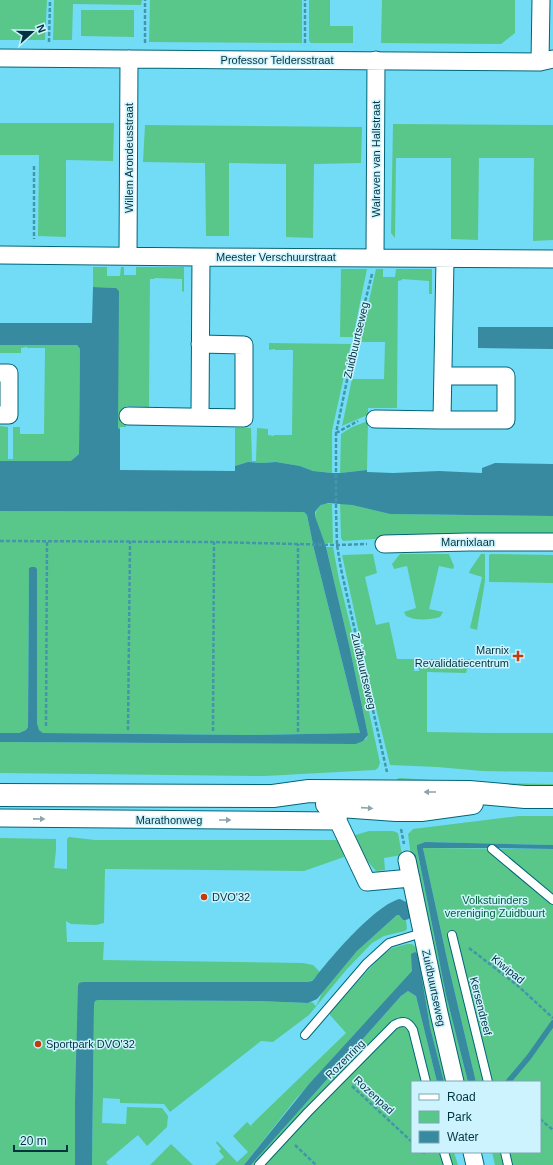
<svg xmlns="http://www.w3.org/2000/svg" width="553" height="1165" font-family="Arial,sans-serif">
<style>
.green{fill:#59c78a}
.water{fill:#378a9f}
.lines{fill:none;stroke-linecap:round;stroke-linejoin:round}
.stream{stroke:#378a9f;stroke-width:5.5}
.lane-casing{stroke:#006578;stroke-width:10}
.street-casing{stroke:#006578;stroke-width:19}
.secondary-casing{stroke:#006578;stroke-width:24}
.path{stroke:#4396aa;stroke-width:2.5;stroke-dasharray:4 2;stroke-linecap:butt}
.lane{stroke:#fff;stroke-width:8}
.street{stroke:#fff;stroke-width:17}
.secondary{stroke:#fff;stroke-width:22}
.oneway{fill:#8da4a9}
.poi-dot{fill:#c33b0a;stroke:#cdf3fe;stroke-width:1.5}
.labels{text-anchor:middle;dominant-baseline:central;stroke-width:3;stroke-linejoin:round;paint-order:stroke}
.street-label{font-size:11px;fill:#01343f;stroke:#cdf3fe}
.poi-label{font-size:11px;fill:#01343f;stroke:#cdf3fe;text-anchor:start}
.park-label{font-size:11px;fill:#005f36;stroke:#cdf3fe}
</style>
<rect width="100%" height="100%" fill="#72dcf7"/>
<path class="green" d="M0 0H47L45 40H0Z
M54 0H142L141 5 73 4 72 40H53Z
M150 0H302V43L149 42Z
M309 0H330V26H353V43H311L309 41Z
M382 0H515V33L501 44 381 43Z
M81 10H134V37L81 36Z
M0 123H114L113 161 66 160V237L38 236 39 155H0Z
M393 124 553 125V240L533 241 534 158H479L478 240 451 239V158H396L395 238 391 233Z
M145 125 362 127 361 163 314 164 313 238 286 237V164L229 163V236H206L205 163 143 162Z
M93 267H107V276H120L121 267H124V275H136V267H184V292L182 291V279L155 278 154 279H150L149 407 126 406V427H120V429L118 428 116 288 93 287Z
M341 269H367L353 337H340Z
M376 269H383V277H395L396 269H432V294H429V281L402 279V280L398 281 397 408H368V415L358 419 342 426 352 379H384L385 342H360Z
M269 343 351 344 332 431V473L313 471 300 466 276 462 263 463 248 462 235 466V428H251L252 461H256L257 428 268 429V435L274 436V435H292L293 350H275V349L269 350Z
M0 345H77L80 349 79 454 72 461H0V426L8 427V459H13V427H20V434H44L45 348H27V347L21 348V353H0Z
M368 421 367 470 340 473 341 434 352 427Z
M325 503 332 504 333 543H324L315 516C316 510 319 506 325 503Z
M340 503 352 505 390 514 553 516V536L385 535 376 539 343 541 341 538Z
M0 511 304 512 307 515 314 549 360 733 248 735 43 733 39 730 37 723V569L31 567 29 568 28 727 26 730 19 733H0Z
M326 547H333L339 579 352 632 380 763 378 768 375 770 265 776 0 773V742L356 744 366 739 368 735 350 649Z
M373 554 377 573 365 577 376 625 389 622 397 659H414V671H419V659H470L466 673 427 672V732L494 733H553V772L482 771 437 767 390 765 371 688 342 555Z
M400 554H449L454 566 453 569 439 566 429 609 443 612 440 617C430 620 415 621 406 616L404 612 416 608 407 566 394 569 392 564Z
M481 554H485V581L477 630 470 628 482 577 469 573 470 570Z
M491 554 553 555V583L489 582V555Z
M399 778 482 783 553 784V787L396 786V780Z
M519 816H553V845L425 842 417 845V849L446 995 468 1082H460L411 857 408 834 413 829Z
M369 831H393L398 833 402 855 384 858 385 870 376 871 355 847 352 836Z
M69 837 95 840H338L341 842 344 857 304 871 105 869 104 923 96 925 71 924 66 921 67 942H104L103 960 303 963 313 965 320 972C316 977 314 981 307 982H83L75 1101V1165H0V838L56 839V850L54 868 67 869V839Z
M423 848 553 849V1165H495L492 1152H540V1082H476L449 968Z
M397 915H399L403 920H406L407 929 405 931 384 936 372 943 347 969 309 1015 273 1042 261 1041 170 1112 164 1104 120 1103V1099L103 1098 102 1123 126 1124 127 1107 162 1108 168 1116 167 1127 147 1146 138 1135 106 1162 108 1165H92L94 1005 95 1001 98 1000 259 1001 308 1003 312 1002 316 1006 323 991 357 951Z
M407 944H412L420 950 453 1082H444L430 1027 418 954H411L413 971 351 1038 295 1100 244 1165H215L224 1157 219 1151 221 1149 216 1143 217 1141 237 1162 248 1152 233 1136 247 1122 252 1127 251 1125 346 1033 330 1015V1012L380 957 392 948Z
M408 991 416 996 437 1082H412V1152H454L458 1165H251L401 996Z
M171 1144 193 1165H150Z"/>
<path class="water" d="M93 287 116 288 119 291 118 428 120 429V470L235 471V466L248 462 263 463 276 462 300 466 313 471 332 473H340L367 470V472L393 473 439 471 482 473V468L495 463 553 464V516L390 514 352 505 328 503 321 505 318 508 315 512V516L326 547 350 649 368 735 363 741 356 744 0 742V733H19L26 730 28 727 29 568 31 567H35L37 569V723L39 730 43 733 248 735 360 733 314 549 307 515 304 512 0 511V461H71L79 454 80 349 77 345H0V323H92Z
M478 327H553V349L478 348Z
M425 842 553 845V849L493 848H423L449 968 476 1082H468L446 995 417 849V845Z
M400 899 408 903 411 916C409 920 406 920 403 920L399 915H397L357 951 317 999 308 1003 259 1001 98 1000 95 1001 94 1005 92 1165H75V1101L78 986 79 983 83 982H307L312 981 315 978C330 958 376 904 400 899Z
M415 952 418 954 430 1027 444 1082H437L416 996 408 991 401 996 251 1165H244L309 1084 412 971 411 954Z"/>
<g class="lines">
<path class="stream" d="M508 1082 529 1057 553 1023"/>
<g class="lane-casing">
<path id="lane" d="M492 849 553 900
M452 935 488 1082
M305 1035 366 964 389 943 422 933
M444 1152 448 1165
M505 1152 508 1165
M259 1165 308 1112 394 1025C403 1020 408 1021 413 1030L426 1082"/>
</g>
<g class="street-casing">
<path id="street" d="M0 58 540 62 553 59
M540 62 541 0
M0 255 201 257 553 259
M128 256 129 59
M375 258 376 60
M0 373H9V415H0
M128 416 244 418V345L200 344
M200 417 201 257
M375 419 442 420H506V376H443
M442 420 445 259
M384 544 469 542H553
M339 809 338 821 367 882 411 878
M0 818 338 821
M407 860 439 1013 455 1082
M472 1152 475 1165"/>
</g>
<g class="secondary-casing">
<path id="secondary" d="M0 795 273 796 309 791 469 792 525 797H553
M327 804 340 806 396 810H421L472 803"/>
</g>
<path class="path" d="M49 42 50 0
M145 43V0
M305 43V0
M34 166V239
M372 274 355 342 336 433V510L337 545 341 569 387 772
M336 433 358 421
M0 541 214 542 337 545 367 544
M46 726 47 541
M128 730 130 541
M213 731 214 542
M298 732V544
M401 829 404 844
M469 948 517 985 553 1018
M352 1086 412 1142
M540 1119 553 1130
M295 1145 316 1165
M422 1152 424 1153 425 1152"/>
<use href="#lane" class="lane"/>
<use href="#street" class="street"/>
<use href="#secondary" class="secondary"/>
</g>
<defs><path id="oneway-solid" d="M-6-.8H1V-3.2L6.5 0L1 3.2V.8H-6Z"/></defs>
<g class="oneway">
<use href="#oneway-solid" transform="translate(430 792) rotate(-180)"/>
<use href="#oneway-solid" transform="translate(367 808) rotate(4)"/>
<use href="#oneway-solid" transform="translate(39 819) rotate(1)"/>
<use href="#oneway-solid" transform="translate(225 820)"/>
</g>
<g class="poi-dot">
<path d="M516 650h4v4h4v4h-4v4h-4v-4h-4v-4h4z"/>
<circle cx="204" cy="897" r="4"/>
<circle cx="38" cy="1044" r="4"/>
</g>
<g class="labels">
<g class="street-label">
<text x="277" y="60">Professor Teldersstraat</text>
<text transform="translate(129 158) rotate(-90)">Willem Arondeusstraat</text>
<text transform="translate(376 159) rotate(-90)">Walraven van Hallstraat</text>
<text x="276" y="257">Meester Verschuurstraat</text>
<text transform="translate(356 340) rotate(-77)">Zuidbuurtseweg</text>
<text x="468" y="542">Marnixlaan</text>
<text transform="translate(364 671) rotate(77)">Zuidbuurtseweg</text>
<text x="169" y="820">Marathonweg</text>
<text transform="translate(508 969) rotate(39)">Kiwipad</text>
<text transform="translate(434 988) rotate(78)">Zuidbuurtseweg</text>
<text transform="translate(481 1006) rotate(76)">Kersendreef</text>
<text transform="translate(345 1059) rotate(-45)">Rozenring</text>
<text transform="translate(374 1095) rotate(43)">Rozenpad</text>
</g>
<g class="poi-label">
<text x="509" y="650" text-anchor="end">Marnix<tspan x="509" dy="13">Revalidatiecentrum</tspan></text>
<text x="212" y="897">DVO'32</text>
<text x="46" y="1044">Sportpark DVO'32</text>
</g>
<g class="park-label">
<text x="495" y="900">Volkstuinders<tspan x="495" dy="13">vereniging Zuidbuurt</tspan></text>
</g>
</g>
<rect x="411" y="1081" width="130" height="72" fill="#cdf3fe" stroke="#7ba7b2"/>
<rect x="419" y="1094" width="20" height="6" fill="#ffffff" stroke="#7ba7b2"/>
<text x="447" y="1101" font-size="12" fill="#01343f">Road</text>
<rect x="419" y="1111" width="20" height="12" fill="#59c78a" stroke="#7ba7b2"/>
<text x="447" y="1121" font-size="12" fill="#01343f">Park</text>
<rect x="419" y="1131" width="20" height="12" fill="#378a9f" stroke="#7ba7b2"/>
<text x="447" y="1141" font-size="12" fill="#01343f">Water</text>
<g transform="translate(32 32) rotate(69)" stroke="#cdf3fe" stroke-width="3" paint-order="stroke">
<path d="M0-3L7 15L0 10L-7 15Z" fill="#01343f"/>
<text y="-6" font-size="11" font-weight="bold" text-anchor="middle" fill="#01343f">N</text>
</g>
<path d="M14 1145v6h53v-6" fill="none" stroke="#01343f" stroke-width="2"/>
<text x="20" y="1145" font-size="12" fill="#01343f" stroke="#cdf3fe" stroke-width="3" paint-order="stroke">20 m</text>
</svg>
